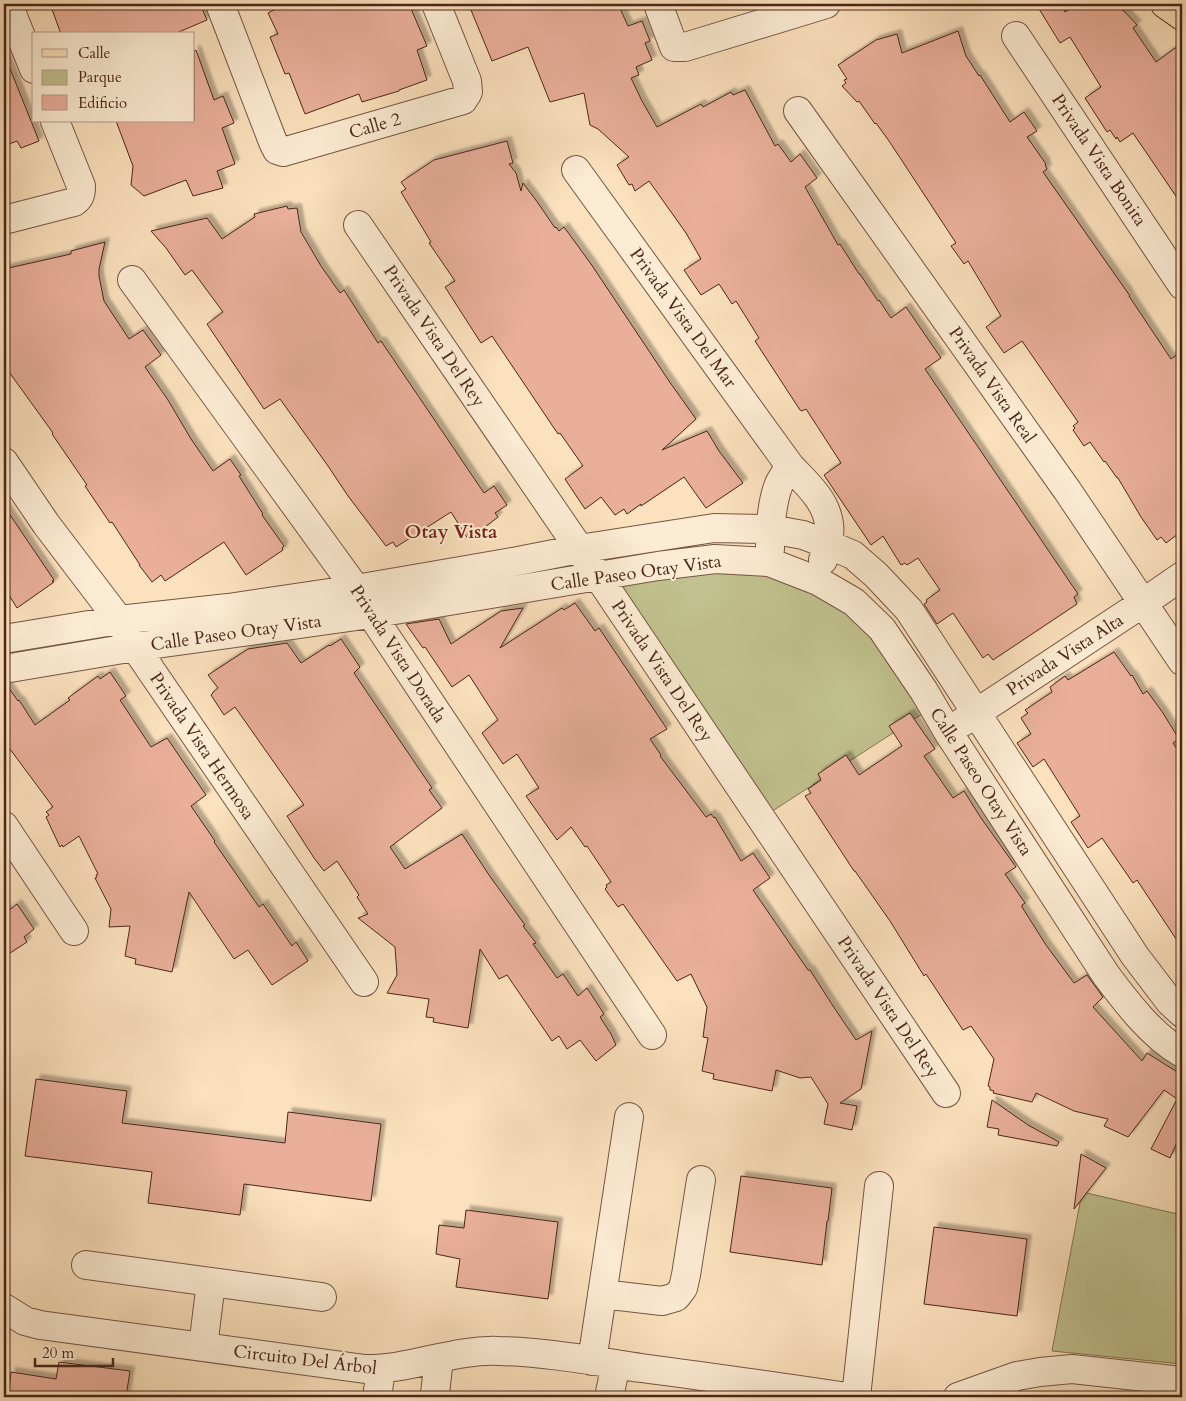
<svg xmlns="http://www.w3.org/2000/svg" width="1186" height="1401" font-family="Cardo,serif">
<style>
.green{fill:#c1c28f;stroke:#867454}
.building{fill:#e9af9a;stroke:#4b2619;filter:url(#shadow)}
.lines{fill:none;stroke-linecap:round;stroke-linejoin:round}
.minor-casing{stroke:#775542;stroke-width:30}
.major-casing{stroke:#4b2619;stroke-width:30}
.minor{stroke:#fcecd4;stroke-width:28}
.major{stroke:#fbe1bd;stroke-width:28}
.labels{text-anchor:middle;dominant-baseline:central;stroke-width:4;stroke-linejoin:round;paint-order:stroke}
.street-label{font-size:18px;fill:#4b2619;stroke:#fcecd4}
.neighbourhood-label{font-size:19px;font-weight:bold;fill:#7a1f14;stroke:#fcecd4}
</style>
<defs>
<filter id="shadow"><feDropShadow dx="4.5" dy="-4.5" stdDeviation="1" flood-color="#0004"/></filter>
</defs>
<rect width="100%" height="100%" fill="#fbe1bd"/>
<filter id="stains"><feTurbulence type="fractalNoise" baseFrequency=".004" numOctaves="4"/><feColorMatrix values="0 0 0 0 .2 0 0 0 0 .09 0 0 0 0 .02 0 0 0 .5 -.17"/></filter>
<radialGradient id="worn" r=".72"><stop offset=".6" stop-color="#630" stop-opacity="0"/><stop offset="1" stop-color="#630" stop-opacity=".3"/></radialGradient>
<path class="green" d="M715 559 854 602 930 709 757 821 598 576Z
M1082 1192 1182 1215V1364L1052 1351Z"/>
<path class="building" d="M50 4H200L207 20 174 34H61Z
M285 4H409L427 46 417 50 427 80 399 90V91L362 102 359 94 305 114 289 73 285 74 270 37 278 34 268 13Z
M474 4H618L628 26 642 21 650 41 645 43 652 60 636 67 639 75 631 78 642 101 657 127 701 104 703 107 731 92 733 95 745 90 775 146 778 144 791 162 800 154 817 178 805 187 838 245 840 244 859 274H860L878 301 879 300 891 318 906 307 941 358 925 369 1078 594 1074 597 1077 604 993 660 988 654 983 658 953 613 937 624 924 604 927 602 926 600 940 590 918 558 907 565 905 563 901 565 883 536 871 545 824 475 841 463 806 409 802 411 800 410 755 341 759 338 736 301 732 304 719 284 701 295 684 270 701 259 686 233 649 181 635 191 632 184 629 185 617 165 629 157 598 129 590 125 584 93 550 102 528 47 492 61 471 10 476 8Z
M1036 4H1060L1065 12 1077 4H1115L1126 13 1137 25 1133 28 1156 62 1182 43V205L1133 133 1120 142 1117 137 1116 139 1110 130 1107 132 1085 98 1101 87 1070 37 1060 43Z
M958 31 966 56 979 76 980 75 1010 122 1024 112 1037 131 1027 137 1046 164 1045 165 1047 169 1043 172 1130 296H1129L1171 359 1182 351V531L1166 543 1161 537 1157 540 1141 517 1118 478H1117L1105 461 1104 462 1090 442 1084 446 1073 430 1075 428 1073 426 1078 422 1022 341 1004 353 986 327 1001 316 968 261 964 264 951 246 956 243 889 141 876 123 875 124 859 101 857 102 842 86 846 83 844 80 847 79 838 65 876 40 897 34 902 53Z
M196 50 214 100 223 96 234 123 222 128 235 164 217 171 223 188 193 196 186 180 144 196 131 185 133 166 116 121H194V51Z
M4 56H5L39 141 21 148 17 141 4 146Z
M507 141 513 163 509 164 516 173 521 191 523 183 538 203 555 228 556 227 559 231 564 227 591 264 669 381 696 419 662 450 707 431 719 451 743 483 706 508 684 477 641 506V504L627 514 624 509 615 515 601 497 585 509 565 479 583 466 560 433 558 434 492 336 481 343 445 287 455 281 429 243 431 242 401 192 406 189 401 182 434 160Z
M287 206 288 209 297 208 301 232 321 266 340 293 344 290 378 343 381 341 484 493 494 486 507 505 495 513 498 517 485 527V528L468 539 451 512 396 547 393 542 386 546 348 496 328 466 280 399 264 409 207 324 223 312 192 270 185 275 166 248 151 231 207 218 222 239 255 217 254 214Z
M105 242 99 269V276L104 301 129 339 143 330 161 355 145 367 168 400 191 439 213 471 230 459 241 475 239 476 263 514 262 515 284 546 282 548 283 550 246 575 224 542 165 581 161 575 152 582 139 565H140L112 522 110 523 85 486 87 485 52 434 53 433 4 365V269L71 254V251Z
M4 506 54 580 52 581 54 582 17 608 4 587Z
M575 603 595 631 599 628 667 729 650 739 661 755 660 756 706 817 711 814 714 818 715 817 741 861 753 853 770 878 753 890 808 970H810L833 1006 856 1040 872 1031 861 1089 840 1103 857 1106 852 1130 824 1124 828 1104 811 1077 800 1078 776 1070 772 1091 713 1079 714 1074 702 1071 708 1038 703 1037 707 1007 691 974 677 981 623 904 618 907 605 889 607 887 606 885 611 882 587 846 585 847 571 827 557 840 526 796 539 788 517 754 503 764 482 733 498 720 469 675 452 687 425 647 423 648 406 624 439 619 451 644 501 611 523 608 500 648 562 608 564 610Z
M341 639 360 667 354 673 432 788 429 790 442 808 390 847 405 869 462 834 489 875 525 925 523 926 536 943 533 944 557 978 563 974 578 996 587 988 604 1014 600 1017 611 1034 616 1045 596 1061 580 1040 567 1049 559 1036 552 1041 507 975 499 979 480 949 468 1028 433 1022 434 1018 426 1017 429 999 387 993 397 975 395 947 358 918 368 914 357 897 359 895 337 861 324 871 314 858 287 816 304 805 235 707 224 715 211 695 213 693V692L218 688 208 675 248 649 287 643 301 663 329 645 330 646Z
M1114 652 1131 676 1132 675 1143 694 1147 691 1163 713 1179 739 1173 743 1182 757V948L1137 880 1133 883 1102 838 1088 848 1071 822 1080 816 1044 759 1033 767 1017 743 1031 734 1021 718 1028 713 1025 710 1052 692 1050 687 1065 676 1068 680Z
M110 672 126 696 120 700 151 747 167 738 206 795 191 806 215 841 214 842 259 907 263 904 292 946 296 942 308 961 272 985 248 950 234 959 189 892 172 972 135 964 136 959 125 956 130 926 109 927 111 909 95 878 97 877 96 875 98 874 79 836 63 847 62 845 60 847 46 817 49 815 46 812 53 807 4 741V684H6L18 701 19 700 35 725 70 700 68 698 98 676 100 679Z
M910 713 935 749 924 756 953 798 964 791 981 818 1016 867 1005 874 1025 903 1022 905V907L1046 945 1074 983 1087 975 1103 997 1093 1007 1142 1061 1147 1053 1182 1075V1131L1170 1158 1151 1149 1177 1099 1164 1090 1128 1137 1104 1126 1108 1119 1074 1111 1036 1093 1032 1102 993 1093 994 1091 990 1090V1087L988 1086 994 1059 971 1026 963 1030 926 974 924 976 890 921 855 871H854L805 796 811 793 808 789 821 780 818 774 846 755 859 775 902 746 889 726Z
M17 904 34 929 24 937 27 942 4 957V906L7 912Z
M36 1079 127 1091 122 1123 285 1143 288 1112 381 1124 371 1201 244 1184 240 1215 148 1203 152 1172 25 1156Z
M992 1100 1028 1125 1059 1142 1057 1146 998 1135 999 1129 987 1127Z
M1081 1154 1106 1168 1074 1209Z
M741 1176 832 1188 828 1221H827L822 1265 730 1252Z
M466 1210 558 1222 548 1299 456 1287 460 1259 436 1254 439 1225 464 1228Z
M934 1227 1027 1239 1017 1316 924 1304Z
M59 1362 130 1371 126 1397H8L11 1372 56 1379Z"/>
<g class="lines">
<g class="minor-casing">
<path id="minor" d="M8 4 34 69
M220 4 273 142 277 150 283 152 463 100 468 92 467 81 436 4
M658 4 674 47H685L826 4
M1016 36 1182 285
M798 111 1067 490 1182 661
M576 170 790 466C806 483 826 500 829 524 831 536 826 549 823 560
M4 220 74 202C80 198 81 194 81 186L55 121
M358 225 598 576 946 1093
M132 280 356 589 371 614 652 1035
M4 462 46 524 119 620 135 647 364 982
M770 549C770 528 771 504 779 484 782 478 786 472 790 466
M4 639 119 620 228 608 356 589 518 561 579 549 714 528 770 529 803 535 827 544 853 555 876 575 909 610 1135 956 1170 1002 1182 1013
M4 669 135 647 371 614 658 566 715 559 769 562 818 581 854 602 882 629 924 691 948 732 1106 975C1127 1003 1152 1036 1182 1053
M961 723 1143 603 1182 576
M4 826 74 931
M86 1265 322 1297
M602 1294 662 1301 676 1297 683 1288 686 1275 701 1180
M4 1308 25 1321 40 1325 365 1369C410 1370 453 1349 499 1351 546 1352 594 1361 641 1368 710 1377 779 1387 847 1397
M203 1347 211 1282
M592 1361 629 1117
M377 1397 381 1370
M435 1397V1394L439 1358
M609 1397 616 1364
M856 1397 879 1186
M958 1397 1017 1376 1040 1372 1072 1369 1182 1381"/>
</g>
<g class="major-casing">
<path id="major" d="M1165 4 1182 16"/>
</g>
<use href="#minor" class="minor"/>
<use href="#major" class="major"/>
</g>
<g class="labels">
<g class="street-label">
<text transform="translate(375 126) rotate(-16)">Calle 2</text>
<text transform="translate(1099 160) rotate(56)">Privada Vista Bonita</text>
<text transform="translate(683 318) rotate(54)">Privada Vista Del Mar</text>
<text transform="translate(434 336) rotate(56)">Privada Vista Del Rey</text>
<text transform="translate(992 385) rotate(55)">Privada Vista Real</text>
<text transform="translate(636 573) rotate(-8)">Calle Paseo Otay Vista</text>
<text transform="translate(236 633) rotate(-8)">Calle Paseo Otay Vista</text>
<text transform="translate(398 654) rotate(57)">Privada Vista Dorada</text>
<text transform="translate(1065 655) rotate(-33)">Privada Vista Alta</text>
<text transform="translate(662 671) rotate(56)">Privada Vista Del Rey</text>
<text transform="translate(202 746) rotate(56)">Privada Vista Hermosa</text>
<text transform="translate(981 782) rotate(57)">Calle Paseo Otay Vista</text>
<text transform="translate(888 1007) rotate(56)">Privada Vista Del Rey</text>
<text transform="translate(305 1360) rotate(7)">Circuito Del Árbol</text>
</g>
<g class="neighbourhood-label">
<text x="451" y="532">Otay Vista</text>
</g>
</g>
<rect width="1186" height="1401" fill="none" stroke="#fbe1bd" stroke-width="20"/>
<rect x="5" y="5" width="1176" height="1391" fill="none" stroke="#4b2619" stroke-width="2.5"/>
<rect x="10" y="10" width="1166" height="1381" fill="none" stroke="#4b2619"/>
<rect x="32" y="32" width="162" height="90" fill="#fcecd4" stroke="#b59d89"/>
<rect x="42" y="49" width="25" height="8" fill="#fbe1bd" stroke="#b59d89"/>
<text x="78" y="58" font-size="15" fill="#4b2619">Calle</text>
<rect x="42" y="70" width="25" height="15" fill="#c1c28f" stroke="#b59d89"/>
<text x="78" y="82" font-size="15" fill="#4b2619">Parque</text>
<rect x="42" y="95" width="25" height="15" fill="#e9af9a" stroke="#b59d89"/>
<text x="78" y="108" font-size="15" fill="#4b2619">Edificio</text>
<path d="M35 1358v8h78v-8" fill="none" stroke="#4b2619" stroke-width="2.5"/>
<text x="42" y="1358" font-size="15" fill="#4b2619" stroke="#fcecd4" stroke-width="4" paint-order="stroke">20 m</text>
<rect width="100%" height="100%" filter="url(#stains)"/>
<rect width="100%" height="100%" fill="url(#worn)"/>
</svg>
